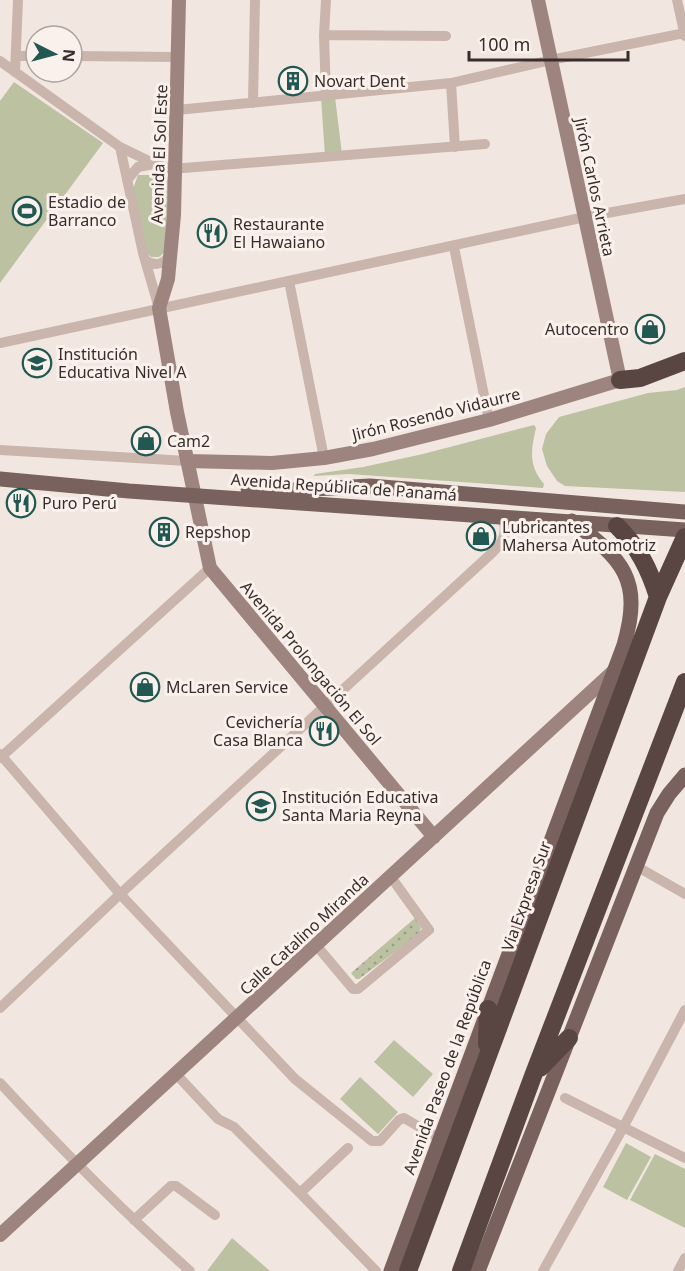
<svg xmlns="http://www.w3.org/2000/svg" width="685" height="1271" font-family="'Noto Sans',sans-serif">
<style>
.grass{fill:url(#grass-dots)}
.green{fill:#bbc1a1}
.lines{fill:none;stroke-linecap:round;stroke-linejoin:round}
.street{stroke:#cab5ac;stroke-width:10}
.secondary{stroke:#9d847e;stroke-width:14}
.primary{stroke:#79615d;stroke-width:15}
.highway{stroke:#594542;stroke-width:18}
.labels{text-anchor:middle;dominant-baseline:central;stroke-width:6;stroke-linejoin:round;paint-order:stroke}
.poi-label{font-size:16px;fill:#382d2b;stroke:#faf1ed;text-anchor:start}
.street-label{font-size:16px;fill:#382d2b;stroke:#faf1ed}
</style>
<defs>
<pattern id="grass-dots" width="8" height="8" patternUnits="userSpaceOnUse" patternTransform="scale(1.5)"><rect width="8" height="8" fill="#bbc1a1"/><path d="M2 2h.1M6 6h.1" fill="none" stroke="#999d83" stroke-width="1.8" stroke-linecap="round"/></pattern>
</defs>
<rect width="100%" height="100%" fill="#f2e7e0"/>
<path class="grass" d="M415 918 421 928 419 934 359 979H356L351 973Z"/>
<path class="green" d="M14 82 103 143 0 283V101Z
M335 97 342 154 325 156 321 98Z
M138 175H166L169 179 165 252 159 257H151L147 253 133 189Z
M685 387V492L565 486 557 481 547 466 542 449 546 434 559 417 648 393 677 390Z
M534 425 536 428C531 450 528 465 544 484L543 488 349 474 314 476 315 474 363 467 423 454Z
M394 1040 433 1074 413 1097 374 1062Z
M360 1077 398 1112 378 1134 340 1099Z
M626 1143 651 1157 627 1200 603 1187Z
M655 1154 685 1169V1228L630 1200Z
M232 1238 270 1271H207Z"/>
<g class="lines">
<path class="street" d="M326 0 324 35 326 96
M677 0 685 36
M324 35 446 36
M16 56H36
M72 56 178 57
M0 61 120 147 155 164 171 169 485 144
M15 72 18 0
M451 83 455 147
M253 103 255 0
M177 110 451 83 551 60 685 33
M120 147 143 253 159 308
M127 180 138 167 154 164
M454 247 489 420
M146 261C157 267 164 264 171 254
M289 281 324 458
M0 343 585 217 685 199
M0 450 187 461
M0 754 120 894 295 1079 372 1141H380L399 1120 404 1118 435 1136
M0 758 210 568
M636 866 685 894
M316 945 353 989H358L429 930 391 877
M0 1008 120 894 493 552C504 541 507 533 503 517
M176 1074 218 1119 234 1127 300 1193 376 1271
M0 1083C61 1149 123 1212 190 1271
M565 1098 685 1158
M300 1193 348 1148
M134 1220 171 1186H176L215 1215
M543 1271 624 1126 685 1010
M678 1271 685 1258"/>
<path class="secondary" d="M179 0 174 215 168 279 159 308 177 412 210 568 434 837
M187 461 272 463 324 458 373 449 489 420 620 380 538 0
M0 1235 615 670"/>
<path class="primary" d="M0 479 129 491 685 530
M248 489 294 490 370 486 685 512
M391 1271 624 645C643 579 623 560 572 521
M478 1271 657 813 669 794 685 775"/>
<path class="highway" d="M620 380 640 378 685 361
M617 526C638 547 649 568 658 597
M487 1044 488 1009
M540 1068 569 1038
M408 1271 658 597 685 537
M461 1271 533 1076 685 682"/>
</g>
<defs>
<g id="building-ring" transform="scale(1.5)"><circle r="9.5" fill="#faf1ed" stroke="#225852" stroke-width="1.5"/><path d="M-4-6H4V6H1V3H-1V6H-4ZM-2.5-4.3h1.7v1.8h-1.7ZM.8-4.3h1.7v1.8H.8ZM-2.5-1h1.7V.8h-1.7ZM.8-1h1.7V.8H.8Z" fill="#225852"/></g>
<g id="stadium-ring" transform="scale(1.5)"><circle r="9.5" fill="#faf1ed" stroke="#225852" stroke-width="1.5"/><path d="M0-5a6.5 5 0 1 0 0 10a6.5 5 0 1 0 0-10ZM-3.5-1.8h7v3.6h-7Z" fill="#225852"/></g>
<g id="restaurant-ring" transform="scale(1.5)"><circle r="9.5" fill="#faf1ed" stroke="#225852" stroke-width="1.5"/><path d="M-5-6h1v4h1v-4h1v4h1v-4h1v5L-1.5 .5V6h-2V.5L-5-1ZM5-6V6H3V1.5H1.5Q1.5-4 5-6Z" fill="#225852"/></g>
<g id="shop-ring" transform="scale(1.5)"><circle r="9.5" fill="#faf1ed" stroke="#225852" stroke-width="1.5"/><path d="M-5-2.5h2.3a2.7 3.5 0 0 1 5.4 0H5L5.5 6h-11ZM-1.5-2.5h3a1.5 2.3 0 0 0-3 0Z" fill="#225852"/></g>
<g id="school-ring" transform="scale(1.5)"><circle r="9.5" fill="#faf1ed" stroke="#225852" stroke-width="1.5"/><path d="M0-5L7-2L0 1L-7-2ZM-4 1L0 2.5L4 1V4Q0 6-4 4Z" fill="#225852"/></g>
</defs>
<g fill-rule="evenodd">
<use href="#building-ring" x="293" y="81"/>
<use href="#stadium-ring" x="27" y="211"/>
<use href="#restaurant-ring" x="212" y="233"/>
<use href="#shop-ring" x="650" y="329"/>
<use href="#school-ring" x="37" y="363"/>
<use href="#shop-ring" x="146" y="441"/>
<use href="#restaurant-ring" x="21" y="503"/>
<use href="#building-ring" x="164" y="532"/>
<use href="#shop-ring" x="481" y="536"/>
<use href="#shop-ring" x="145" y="687"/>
<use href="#restaurant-ring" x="324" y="731"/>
<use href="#school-ring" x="261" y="806"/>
</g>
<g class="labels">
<g class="poi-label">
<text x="314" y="81">Novart Dent</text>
<text x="48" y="202">Estadio de<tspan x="48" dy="18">Barranco</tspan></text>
<text x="233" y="224">Restaurante<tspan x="233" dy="18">El Hawaiano</tspan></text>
<text x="629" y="329" text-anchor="end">Autocentro</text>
<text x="58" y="354">Institución<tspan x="58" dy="18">Educativa Nivel A</tspan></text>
<text x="167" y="441">Cam2</text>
<text x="42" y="503">Puro Perú</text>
<text x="502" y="527">Lubricantes<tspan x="502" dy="18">Mahersa Automotriz</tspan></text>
<text x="185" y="532">Repshop</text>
<text x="166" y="687">McLaren Service</text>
<text x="303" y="722" text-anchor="end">Cevichería<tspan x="303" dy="18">Casa Blanca</tspan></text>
<text x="282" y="797">Institución Educativa<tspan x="282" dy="18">Santa Maria Reyna</tspan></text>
</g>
<g class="street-label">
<text transform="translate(159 154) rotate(-88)">Avenida El Sol Este</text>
<text transform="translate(595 187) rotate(78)">Jirón Carlos Arrieta</text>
<text transform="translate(436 414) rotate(-14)">Jirón Rosendo Vidaurre</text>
<text transform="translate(344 487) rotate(4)">Avenida República de Panamá</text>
<text transform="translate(311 663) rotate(50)">Avenida Prolongación El Sol</text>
<text transform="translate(526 896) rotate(-70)">Via Expresa Sur</text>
<text transform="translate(304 934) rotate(-43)">Calle Catalino Miranda</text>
<text transform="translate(447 1067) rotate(-70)">Avenida Paseo de la República</text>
</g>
</g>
<g transform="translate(54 54) rotate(96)"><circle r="28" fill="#faf1ed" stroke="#aca39f" stroke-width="1.5"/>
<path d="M0-4.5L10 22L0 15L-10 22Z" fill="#225852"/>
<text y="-9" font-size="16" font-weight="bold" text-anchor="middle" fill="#382d2b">N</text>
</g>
<path d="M469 51v9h159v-9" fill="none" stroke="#382d2b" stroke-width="3"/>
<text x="478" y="51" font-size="18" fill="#382d2b" stroke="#faf1ed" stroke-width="4.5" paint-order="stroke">100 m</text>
</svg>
